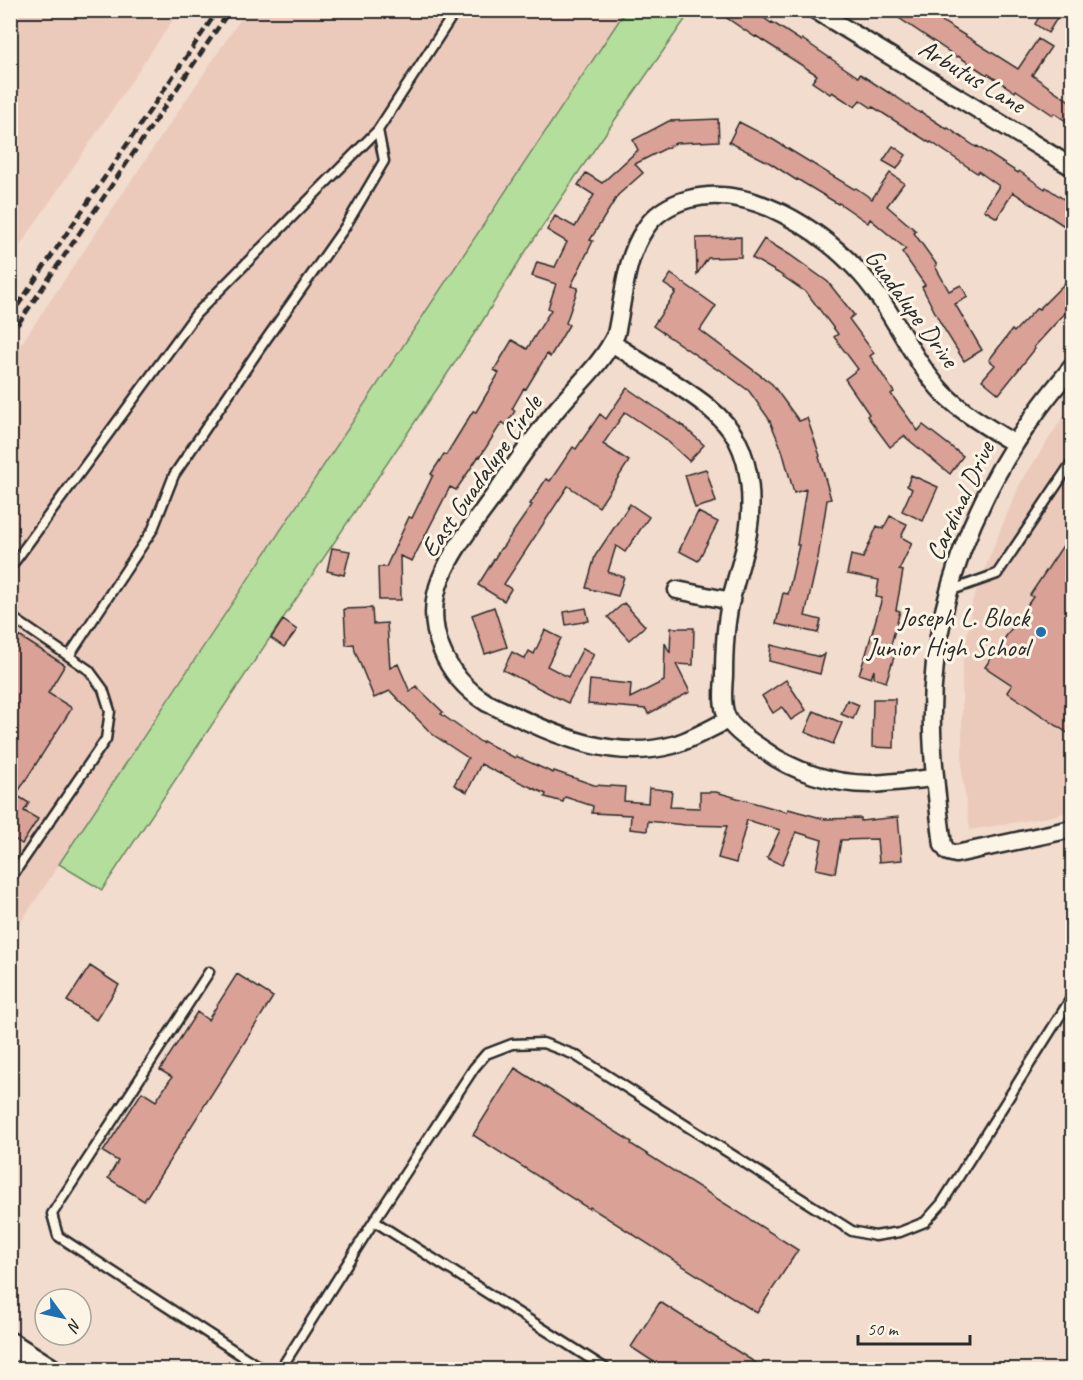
<svg xmlns="http://www.w3.org/2000/svg" width="1083" height="1380" font-family="Caveat,sans-serif">
<style>
.built{fill:#ebcabc}
.green{fill:#b4de9b;stroke:#708463;stroke-width:1.5}
.building{fill:#daa196;stroke:#2b2b2b;stroke-width:1.5}
.lines{fill:none;stroke-linecap:round;stroke-linejoin:round}
.service-casing{stroke:#2b2b2b;stroke-width:13}
.minor-casing{stroke:#2b2b2b;stroke-width:21}
.secondary-casing{stroke:#2b2b2b;stroke-width:27}
.service{stroke:#fcf5e5;stroke-width:8}
.minor{stroke:#fcf5e5;stroke-width:16}
.secondary{stroke:#fcf5e5;stroke-width:22}
.rail{stroke:#2b2b2b;stroke-width:4.5;stroke-dasharray:9 4.5;stroke-linecap:butt}
.poi-dot{fill:#1f6fb2;stroke:#fcf5e5;stroke-width:2}
.labels{text-anchor:middle;dominant-baseline:central;stroke-width:6;stroke-linejoin:round;paint-order:stroke}
.street-label{font-size:26px;fill:#2b2b2b;stroke:#fcf5e5}
.poi-label{font-size:26px;fill:#2b2b2b;stroke:#fcf5e5;text-anchor:end}
</style>
<rect width="100%" height="100%" fill="#f2dccd"/>
<filter id="ink" filterUnits="userSpaceOnUse"><feTurbulence type="fractalNoise" baseFrequency=".0167" numOctaves="2"/><feDisplacementMap in="SourceGraphic" scale="12" xChannelSelector="R" yChannelSelector="G"/><feConvolveMatrix kernelMatrix="1 2 1 2 8 2 1 2 1" color-interpolation-filters="sRGB"/></filter>
<g filter="url(#ink)">
<path class="built" d="M11 10 179 11 11 259 10 11Z
M246 11H626L11 937V359Z
M1072 405V811L1048 817 970 830 962 775V670L972 603 999 533 1020 484 1063 417Z"/>
<path class="green" d="M626 10 691 11 580 170 520 260 480 325 237 687 102 890 59 864Z"/>
<path class="building" d="M715 10H753L771 23 772 22 801 41 802 39 858 77 860 74 889 93V92L920 113 921 112 947 129 948 128 976 147 977 146 1018 173 1019 171 1045 189 1046 187 1072 205V231L1013 192 997 218 984 210 999 186 978 171 977 173 931 142 930 143 873 107 872 108 860 100 855 107 832 92 830 94 812 82 817 75 756 36 755 37Z
M887 10H942L937 18 1018 69 1038 39 1051 47 1032 75 1072 103V125L1054 113 1053 115 1016 90 1015 92 988 74 987 75 958 56 957 57Z
M1043 10H1062L1048 33 1035 24Z
M718 119 719 141 676 143 635 164 643 173 618 195 590 240 593 241 571 286 578 288 566 323 569 325 550 357 547 354 526 389 524 388 512 409 515 411 506 425 502 422 480 457 479 456 456 490 450 487 412 561 400 556 401 600H379L378 567H386L409 517 412 518 433 475 431 474 444 454 446 455 473 411 476 412 499 373 494 370 512 340 527 349 551 310 548 308 556 284 532 276 537 262 555 267 567 242 547 230 555 216 575 227 594 195 578 185 586 173 602 183 638 150 633 140 669 121Z
M739 122 772 139 854 189 856 188 872 199 890 173 904 183 887 206 916 231 914 233 937 265 935 266 949 291 961 285 968 297 955 304 982 350 964 361 941 324 922 287 925 285 902 252 906 249 870 219 868 223 839 203 838 204 797 179 796 180 770 163 729 142Z
M893 146 906 155 897 169 883 161Z
M741 237V257L708 258 697 274 696 238Z
M764 239 790 255 828 282 854 315 849 319 874 353 870 356 894 392 891 394 918 431 923 425 963 456 950 474 904 436 890 447 867 416 869 414 845 379 858 369 834 337 838 334 807 293 778 273 752 258Z
M671 274 716 306 700 330 772 384 799 421 807 418 820 456 819 457 831 499 827 500 818 558 805 616 821 620 818 633 776 624 783 593 788 594 799 545H797L806 489 794 493 782 450 769 419 749 391 719 369 718 370 653 326 676 292 664 284Z
M1072 276V319L1066 312 1034 347 1035 349 999 394 982 380 995 365 989 360 1012 330 1014 332 1037 308 1039 309Z
M627 388 681 425V424L704 445 689 461 664 438 625 412 603 444 629 461 599 507 568 486 504 584 511 589 504 601 478 585 501 548H502L532 505 530 504 546 479 550 481 573 447 576 449 600 414 606 419Z
M706 469 716 502 695 508 685 475Z
M911 475 938 487 923 521 902 511 912 489 907 486Z
M630 504 649 517 625 552 616 546 608 572 624 577 618 596 586 588 595 556Z
M698 512 718 522 698 561 679 551Z
M890 516 907 524 901 537 912 543 899 570 903 571 896 610 900 611 889 652 895 654 886 682 874 678V670L871 678 859 674 866 654 882 598 876 597 879 580 847 574 851 555 863 558 877 526 883 529Z
M1072 532V736L1007 692 1012 685 985 667 1033 597 1030 595Z
M332 548 350 551 344 575 327 571Z
M624 603 645 626 629 640 608 617Z
M494 607 507 647 485 654 472 615Z
M372 608 373 624 387 623 390 668 398 664 410 692 416 686 443 712 441 714 482 743 483 741 515 758 516 756 553 773 554 771 594 785 625 787 624 801 648 803 649 788 672 791 670 807 700 808V792H716L787 812 788 809 825 819 861 818V821L898 817 902 860 879 862 877 839 841 840 835 873 816 869 822 840 796 832 782 865 767 858 780 830 747 820 736 863 718 858 727 826 685 825 648 821 647 831 630 829 631 815 592 813 593 806 565 797 563 802 545 797 546 794 500 773V774L481 764 467 792 454 785 468 758 432 734 390 691 374 698 355 651 354 644 346 645 344 609Z
M586 608 589 621 566 625 564 612Z
M283 620 297 630 284 647 271 638Z
M671 628H694L693 665 676 664 690 692 648 714 646 709 588 704 590 680 631 684 630 698 664 681 665 643 670 653Z
M545 630 561 638 547 666 568 677 583 648 594 654 568 703 503 670 512 652 525 659 529 651 534 654Z
M19 636 65 665 48 693 72 708 16 795 29 803 24 811 38 819 22 844 10 836V649Z
M771 645 820 657 825 654 820 674 769 661Z
M786 680 806 710 791 720 782 707 773 713 762 696Z
M873 699H895L894 748 872 747Z
M847 700 859 705 853 719 841 714Z
M814 711 842 723 833 744 805 732Z
M90 966 119 985 96 1020 67 1001Z
M237 974 273 997 144 1201 108 1178 118 1161 103 1152 142 1092 156 1101 172 1077 160 1070 197 1012 208 1020Z
M515 1068 632 1142 631 1144 798 1250 757 1313 590 1207 589 1209 473 1135Z
M660 1302 767 1370H666L631 1347Z"/>
<g class="lines">
<g class="service-casing">
<path id="service" d="M10 568 196 314 378 130 456 10
M949 591 997 574 1072 462
M10 616 89 670 103 689 110 711 106 739 10 879
M69 656 153 529 174 475 260 348 345 227 384 161 378 130
M209 972 52 1214 58 1236 264 1370
M374 1221 474 1068 486 1054 512 1044 543 1043 575 1055 852 1231 875 1236 900 1232 925 1222 942 1203 1072 997
M280 1370 374 1221 608 1370"/>
</g>
<g class="minor-casing">
<path id="minor" d="M815 10 1072 167
M612 343C629 354 645 365 662 375 689 393 721 411 737 440 751 467 753 503 748 533 744 557 735 580 730 604 725 628 724 652 724 676 723 690 721 709 729 721 737 733 752 742 764 750 794 772 833 784 870 784 891 783 913 780 934 778
M1072 367C1059 383 1045 399 1033 417 967 511 929 616 932 731 933 770 938 807 943 845L948 852 956 854 1072 829
M677 590 731 601
M728 720C711 728 691 740 673 745 607 763 546 730 487 703 445 677 422 626 441 578 453 548 475 522 493 497 513 467 534 437 557 409 577 385 603 363 616 334 624 299 624 260 645 229 655 213 671 204 689 199 751 183 821 230 861 274 894 311 910 358 944 394 964 414 991 429 1015 444"/>
</g>
<g class="secondary-casing">
<path id="secondary" d="M10 1344 51 1370"/>
</g>
<use href="#service" class="service"/>
<use href="#minor" class="minor"/>
<use href="#secondary" class="secondary"/>
<path class="rail" d="M10 317 218 10
M10 336 230 10"/>
</g>
</g>
<circle class="poi-dot" cx="1041" cy="632" r="6"/>
<g class="labels">
<g class="street-label">
<text transform="translate(972 76) rotate(31)">Arbutus Lane</text>
<text transform="translate(912 308) rotate(54)">Guadalupe Drive</text>
<text transform="translate(481 476) rotate(-55)">East Guadalupe Circle</text>
<text transform="translate(960 501) rotate(-65)">Cardinal Drive</text>
</g>
<g class="poi-label">
<text x="1029" y="617">Joseph L. Block<tspan x="1029" dy="30">Junior High School</tspan></text>
</g>
</g>
<rect width="1083" height="1380" fill="none" stroke="#fcf5e5" stroke-width="36"/>
<rect x="18" y="18" width="1047" height="1344" fill="none" stroke="#2b2b2b" stroke-width="2" filter="url(#ink)"/>
<g transform="translate(63 1317) rotate(123)"><circle r="28" fill="#fcf5e5" stroke="#a8a49b" stroke-width="1.5"/>
<path d="M0-4.5L10 22L0 15L-10 22Z" fill="#1f6fb2"/>
<text y="-9" font-size="16" font-weight="bold" text-anchor="middle" fill="#2b2b2b">N</text>
</g>
<path d="M858 1335v9h112v-9" fill="none" stroke="#2b2b2b" stroke-width="3"/>
<text x="867" y="1335" font-size="18" fill="#2b2b2b" stroke="#fcf5e5" stroke-width="4.5" paint-order="stroke">50 m</text>
</svg>
